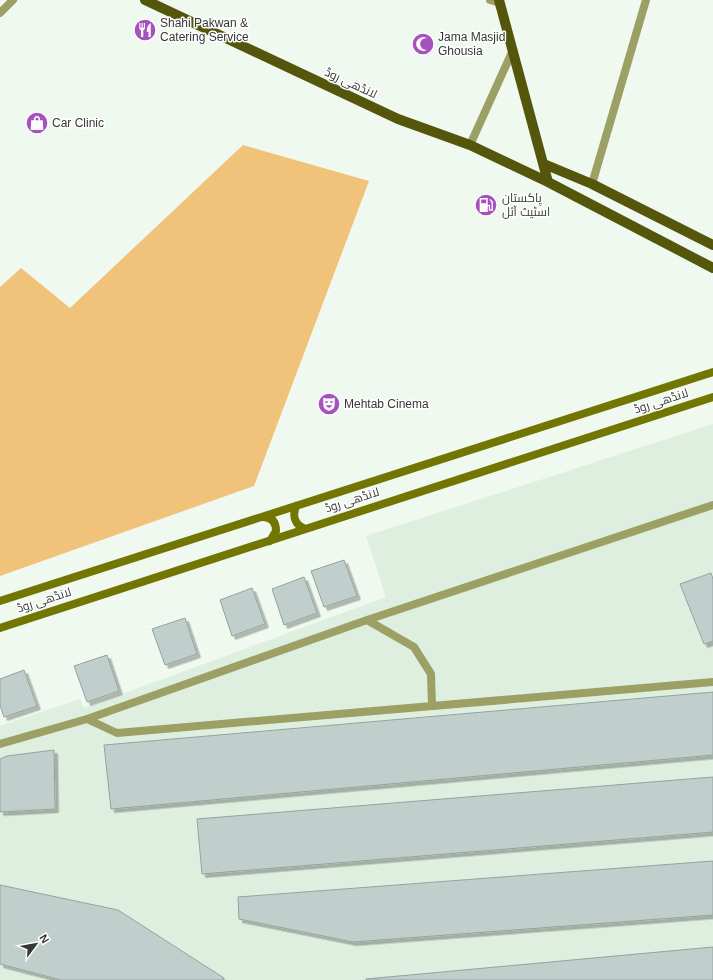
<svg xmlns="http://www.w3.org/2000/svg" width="713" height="980" font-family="Arial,Cairo,sans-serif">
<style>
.built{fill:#dfefdf}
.green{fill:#f1c279}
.building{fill:#c0cfcb;stroke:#95a3a0;filter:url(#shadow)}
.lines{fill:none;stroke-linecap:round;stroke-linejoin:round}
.lane{stroke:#9ca065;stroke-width:8}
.street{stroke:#9ca065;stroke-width:8}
.secondary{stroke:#727500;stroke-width:8}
.primary{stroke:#53560b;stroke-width:10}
.labels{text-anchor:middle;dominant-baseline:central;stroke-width:3;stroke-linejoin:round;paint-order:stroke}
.poi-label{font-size:12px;fill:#343834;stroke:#fff;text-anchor:start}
.street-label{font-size:12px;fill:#343834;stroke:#fff}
</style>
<defs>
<filter id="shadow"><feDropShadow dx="3.5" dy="3.5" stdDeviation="0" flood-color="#0004"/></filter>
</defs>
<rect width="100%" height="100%" fill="#eff9ef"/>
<path class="built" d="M713 424V980H0V726L80 699 84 708 386 597 366 536Z"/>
<path class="green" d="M243 145 369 181 254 486 0 576V287L21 268 70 308Z"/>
<path class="building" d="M344 560 357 596 324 607 311 571Z
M711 573 713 579V641L704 644 680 584Z
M304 577 317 613 284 625 272 589Z
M252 588 265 624 232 636 220 600Z
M185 618 197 654 165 665 152 629Z
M107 655 119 691 87 702 74 666Z
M24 670 37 706 4 717 0 705V679Z
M713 692V755L111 809 104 745Z
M54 750 55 809 0 812V759L7 756Z
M713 777V832L202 874 197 819Z
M713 861V915L353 942 239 919 238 897Z
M0 885 118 910 224 978 223 980H61L0 964Z
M713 947V980H366V979Z"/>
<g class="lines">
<path class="lane" d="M470 145 513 50
M367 620 713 505
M87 719 367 620 414 647 431 674 432 706
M0 744 87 719 117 733 713 682"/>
<path class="street" d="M490 0 500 3
M0 13 13 0
M592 184 646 0"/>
<path class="secondary" d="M296 506C292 516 295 525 305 529
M263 517C272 517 276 522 276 531L270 541
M0 601 713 372
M0 628 713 397"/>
<path class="primary" d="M145 0 398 119 470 145 548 182 713 268
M499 0 548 182
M544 164 592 184 713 245"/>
</g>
<defs>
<g id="restaurant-disc" transform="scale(1.15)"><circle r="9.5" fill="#a751bf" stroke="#fff"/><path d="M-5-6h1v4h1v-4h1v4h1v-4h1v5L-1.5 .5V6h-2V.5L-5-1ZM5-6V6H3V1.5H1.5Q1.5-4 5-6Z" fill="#fff"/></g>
<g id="mosque-disc" transform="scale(1.15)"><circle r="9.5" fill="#a751bf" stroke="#fff"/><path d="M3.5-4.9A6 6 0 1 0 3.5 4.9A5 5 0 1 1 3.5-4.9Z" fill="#fff"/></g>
<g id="shop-disc" transform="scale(1.15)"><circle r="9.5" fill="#a751bf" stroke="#fff"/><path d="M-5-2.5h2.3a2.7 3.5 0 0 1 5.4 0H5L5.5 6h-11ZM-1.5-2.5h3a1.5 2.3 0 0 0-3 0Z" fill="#fff"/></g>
<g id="fuel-disc" transform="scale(1.15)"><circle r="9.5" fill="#a751bf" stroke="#fff"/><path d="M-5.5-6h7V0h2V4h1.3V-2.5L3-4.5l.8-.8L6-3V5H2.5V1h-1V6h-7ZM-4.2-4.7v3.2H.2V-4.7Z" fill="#fff"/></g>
<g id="theatre-disc" transform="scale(1.15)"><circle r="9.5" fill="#a751bf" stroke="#fff"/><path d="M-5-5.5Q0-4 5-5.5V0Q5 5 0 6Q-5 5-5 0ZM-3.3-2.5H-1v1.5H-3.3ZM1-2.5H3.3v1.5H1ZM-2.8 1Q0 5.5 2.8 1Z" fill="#fff"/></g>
</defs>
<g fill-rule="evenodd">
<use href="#restaurant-disc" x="145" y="30"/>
<use href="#mosque-disc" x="423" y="44"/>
<use href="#shop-disc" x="37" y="123"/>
<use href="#fuel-disc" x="486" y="205"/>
<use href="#theatre-disc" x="329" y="404"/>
</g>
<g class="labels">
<g class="poi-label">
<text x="160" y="23">Shahi Pakwan &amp;<tspan x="160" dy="14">Catering Service</tspan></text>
<text x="438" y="37">Jama Masjid<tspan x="438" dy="14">Ghousia</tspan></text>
<text x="52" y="123">Car Clinic</text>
<text x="502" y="198">پاکستان<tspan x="502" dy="14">اسٹیٹ آئل</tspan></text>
<text x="344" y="404">Mehtab Cinema</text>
</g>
<g class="street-label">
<text transform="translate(351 83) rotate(25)">لانڈھی روڈ</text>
<text transform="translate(661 401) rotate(-18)">لانڈھی روڈ</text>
<text transform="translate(352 500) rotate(-18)">لانڈھی روڈ</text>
<text transform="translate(44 600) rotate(-18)">لانڈھی روڈ</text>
</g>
</g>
<g transform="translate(36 944) rotate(58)" stroke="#ffffff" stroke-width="3" paint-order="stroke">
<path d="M0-3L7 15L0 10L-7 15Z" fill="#343834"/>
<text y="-6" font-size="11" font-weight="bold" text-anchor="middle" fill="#343834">N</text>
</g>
</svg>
